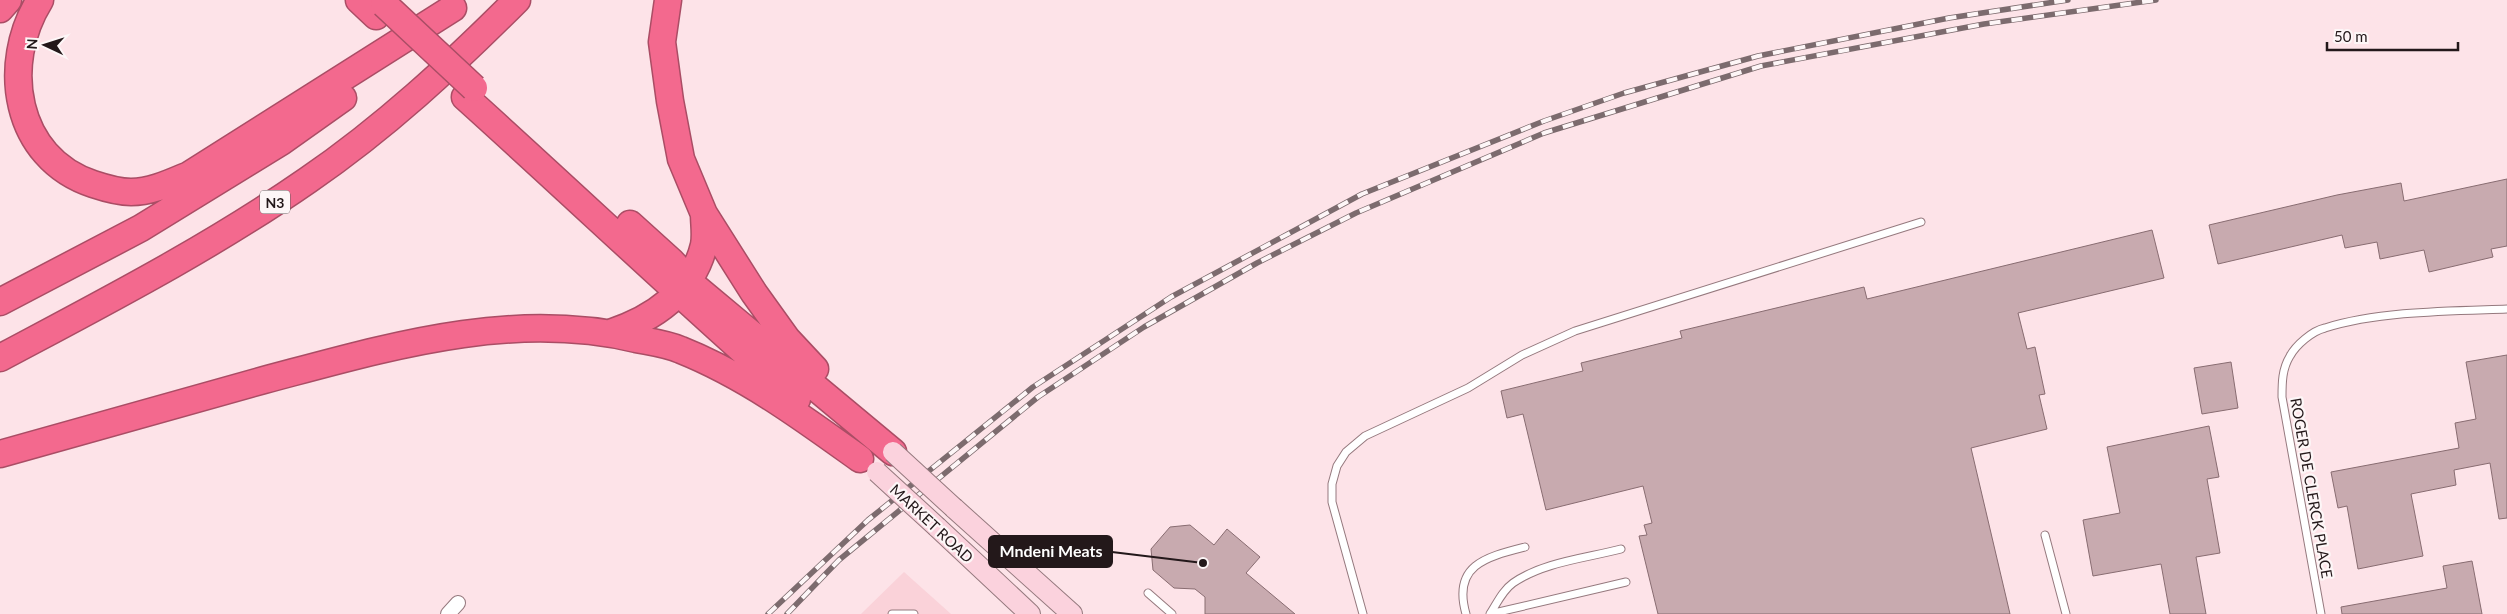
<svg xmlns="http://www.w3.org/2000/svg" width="2507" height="614" font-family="Lato,sans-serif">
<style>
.built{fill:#fad2d9}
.building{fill:#c8aaaf;stroke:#886c71}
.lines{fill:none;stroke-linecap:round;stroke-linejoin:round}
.lane-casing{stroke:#95797e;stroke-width:9}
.street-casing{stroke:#95797e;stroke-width:16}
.secondary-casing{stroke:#95797e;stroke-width:22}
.highway-casing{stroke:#aa4d65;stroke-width:29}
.lane{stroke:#fff;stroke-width:7}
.street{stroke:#fff;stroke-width:14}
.secondary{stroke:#fbd2dd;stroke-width:20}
.highway{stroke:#f3698e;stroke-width:26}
.rail-casing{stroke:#7c6b6e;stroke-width:5.5}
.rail{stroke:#fdf6f7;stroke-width:4;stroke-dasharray:11;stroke-linecap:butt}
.secondary-bridge-casing{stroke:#95797e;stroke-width:22;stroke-linecap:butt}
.highway-bridge-casing{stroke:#aa4d65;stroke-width:29;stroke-linecap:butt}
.secondary-bridge{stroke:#fbd2dd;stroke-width:20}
.highway-bridge{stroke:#f3698e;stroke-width:26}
.labels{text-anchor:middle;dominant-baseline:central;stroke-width:4.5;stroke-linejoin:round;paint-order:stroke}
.shield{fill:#fdf6f7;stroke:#645b5c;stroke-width:1}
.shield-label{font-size:14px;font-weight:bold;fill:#23181a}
.street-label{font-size:15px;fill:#23181a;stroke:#fdf6f7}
.leader{fill:none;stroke:#23181a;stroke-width:2}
.callout-dot{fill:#23181a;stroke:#fdf6f7;stroke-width:2}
.callout{fill:#23181a;stroke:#23181a;stroke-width:2}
.callout-label{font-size:16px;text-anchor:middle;font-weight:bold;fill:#fff}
</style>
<rect width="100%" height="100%" fill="#fde3e8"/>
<path class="built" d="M904 572 951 614H861Z"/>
<path class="building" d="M2507 179V246L2491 249 2493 257 2429 272 2424 250 2380 259 2377 242 2345 248 2342 235 2218 264 2209 225 2337 195 2401 183 2404 201Z
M2152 230 2164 278 2018 313 2027 349 2035 347 2045 394 2039 395 2047 429 1971 448 2010 614H1658L1639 536 1647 535 1644 525 1652 523 1643 486 1546 510 1523 414 1507 418 1501 391 1583 371 1581 363 1682 338 1680 331 1864 287 1867 299Z
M2507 355V518L2499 519 2490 463 2454 470 2456 485 2411 494 2423 556 2358 569 2347 506 2338 508 2331 472 2459 448 2455 423 2476 419 2466 362Z
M2231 362 2238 408 2202 414 2194 368Z
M2209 426 2219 477 2207 479 2220 553 2196 557 2206 614H2170L2161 564 2093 576 2083 520 2120 513 2107 447Z
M1190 525 1214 545 1227 529 1260 557 1246 573 1295 614H1205V597L1195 589 1174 588 1153 570 1151 549 1170 527Z
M2472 561 2482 614H2342L2341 607 2447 588 2443 566Z"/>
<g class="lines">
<g class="lane-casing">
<path id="lane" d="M2045 535 2066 614
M1148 593 1172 614
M892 614H914
M1363 614 1332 502V484L1337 466 1346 452 1365 436 1468 388 1522 355 1575 331 1921 222
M1466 614C1452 565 1486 557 1525 547
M1490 614C1497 603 1503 590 1513 583 1543 562 1587 558 1621 549
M1490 614 1626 582
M2321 614 2282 397C2282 383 2282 369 2290 356 2296 345 2312 331 2325 328 2379 311 2450 311 2507 309"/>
</g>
<g class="street-casing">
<path id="street" d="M448 614 458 603"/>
</g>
<g class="secondary-casing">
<path id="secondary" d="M954 508 1072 614
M937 527 1030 614"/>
</g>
<g class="highway-casing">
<path id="highway" d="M40 0C0 64 14 158 93 184 105 188 118 192 131 192 151 192 170 183 189 175L453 8
M359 0 376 16
M668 0 662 42 670 101 681 159 704 214 754 293 787 339 815 369
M0 9 8 0
M465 97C576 197 684 300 797 399
M630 224 672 262 695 287 893 452
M0 302 141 228 281 142 343 98
M610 333C653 319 693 292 704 245 706 235 704 223 704 214
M0 358C105 302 210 248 308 180 384 128 452 65 517 0
M0 454C88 429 176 404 264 380 385 348 510 309 636 339 651 342 667 344 681 350 746 376 803 418 860 459"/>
</g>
<use href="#lane" class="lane"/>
<use href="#street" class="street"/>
<use href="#secondary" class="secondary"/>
<use href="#highway" class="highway"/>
<g class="rail-casing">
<path id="rail" d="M768 614 868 520 1033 387 1171 297 1362 194 1544 121 1624 93 1758 56 1949 18 2068 0
M787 614 839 560 1038 397 1144 327 1257 263 1356 213 1544 133 1761 66 1984 24 2156 0"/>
</g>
<use href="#rail" class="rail"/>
<g class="secondary-bridge-casing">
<path id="secondary-bridge" d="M893 452 954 508
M877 472 937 527"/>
</g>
<g class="highway-bridge-casing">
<path id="highway-bridge" d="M384 4 474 88"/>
</g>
<use href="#secondary-bridge" class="secondary-bridge"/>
<use href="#highway-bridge" class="highway-bridge"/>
</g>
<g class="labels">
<rect class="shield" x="260" y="190.5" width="30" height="23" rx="4"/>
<g class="shield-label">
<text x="275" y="202">N3</text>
</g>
<g class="street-label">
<text transform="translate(2312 488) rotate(80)">ROGER DE CLERCK PLACE</text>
<text transform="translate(932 523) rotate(43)">MARKET ROAD</text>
</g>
</g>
<path class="leader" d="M1203 563L1112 552"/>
<circle class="callout-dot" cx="1203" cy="563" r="5"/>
<rect class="callout" x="989" y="536" width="123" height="31" rx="5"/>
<g class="callout-label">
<text x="1051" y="557">Mndeni Meats</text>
</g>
<g transform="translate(45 45) rotate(274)" stroke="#fdf6f7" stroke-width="4" paint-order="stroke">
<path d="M0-4L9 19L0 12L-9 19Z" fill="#23181a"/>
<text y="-8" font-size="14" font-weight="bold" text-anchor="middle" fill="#23181a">N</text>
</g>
<path d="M2327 42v8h131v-8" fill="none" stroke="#23181a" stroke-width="2.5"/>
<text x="2334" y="42" font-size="15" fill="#23181a" stroke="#fdf6f7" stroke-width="4" paint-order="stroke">50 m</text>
</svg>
